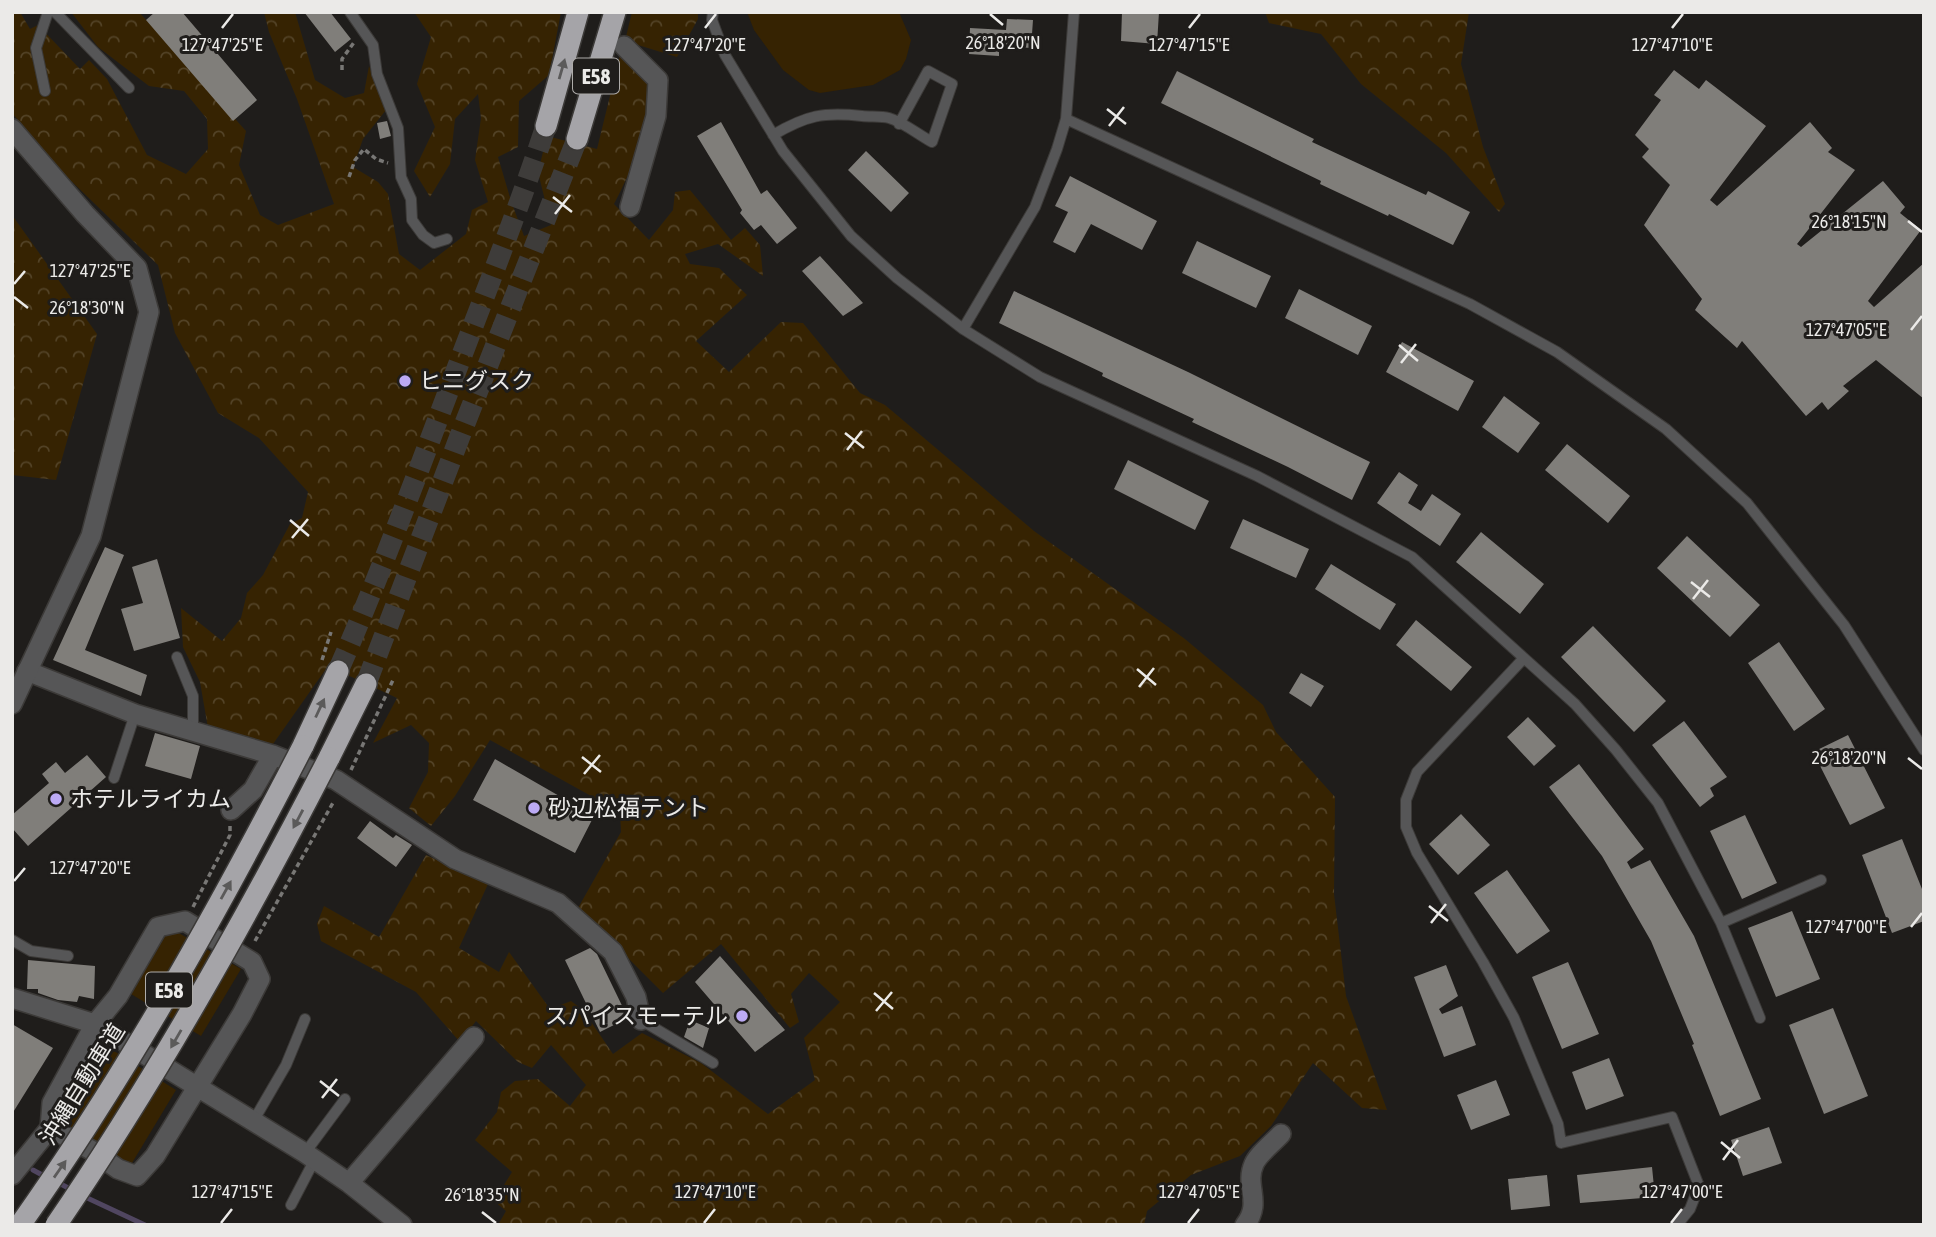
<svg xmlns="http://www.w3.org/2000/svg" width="1936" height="1237" font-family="'Asap Condensed','Noto Sans JP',sans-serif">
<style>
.forest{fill:url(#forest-crowns)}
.garden{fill:#362302}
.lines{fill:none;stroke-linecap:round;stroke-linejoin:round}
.stream{stroke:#504660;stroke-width:5}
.building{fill:#807e7a}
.motorway-tunnel{stroke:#3e3c3a;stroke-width:21;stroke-dasharray:21 10;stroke-linecap:butt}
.service-casing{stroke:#3c3a38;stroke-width:12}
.minor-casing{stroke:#3c3a38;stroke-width:22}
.tertiary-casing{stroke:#3c3a38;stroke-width:22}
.motorway-casing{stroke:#3c3a38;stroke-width:24}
.path{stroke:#787775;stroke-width:3.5;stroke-dasharray:5 3.5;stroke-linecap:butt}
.service{stroke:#565657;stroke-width:10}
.minor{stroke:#565657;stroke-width:19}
.tertiary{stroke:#565657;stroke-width:19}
.motorway{stroke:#a5a4a8;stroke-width:21}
.motorway-bridge-casing{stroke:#3c3a38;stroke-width:24;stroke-linecap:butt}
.motorway-bridge{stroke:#a5a4a8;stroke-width:21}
.oneway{fill:#5b5a5a}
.ticks{fill:none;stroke:#ebeae8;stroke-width:2.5}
.poi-dot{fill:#bcaaf5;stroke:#1f1d1b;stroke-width:2.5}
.labels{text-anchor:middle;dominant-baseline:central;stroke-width:6;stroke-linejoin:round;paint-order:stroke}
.shield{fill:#1f1d1b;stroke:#aeacaa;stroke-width:2}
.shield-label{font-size:21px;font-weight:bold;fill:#ebeae8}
.poi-label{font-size:23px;fill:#ebeae8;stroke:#1f1d1b;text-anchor:start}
.street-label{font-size:23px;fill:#ebeae8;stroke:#1f1d1b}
.ticks-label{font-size:18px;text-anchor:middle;fill:#ebeae8;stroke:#1f1d1b;stroke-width:6;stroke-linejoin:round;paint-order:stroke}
</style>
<defs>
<pattern id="forest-crowns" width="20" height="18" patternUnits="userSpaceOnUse" patternTransform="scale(1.75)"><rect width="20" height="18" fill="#362302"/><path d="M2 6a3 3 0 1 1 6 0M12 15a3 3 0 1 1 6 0" fill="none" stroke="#534327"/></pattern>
</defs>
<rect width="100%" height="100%" fill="#1f1d1b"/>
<path class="forest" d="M12 12H20L30 29 38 25 80 69 89 60 107 79 147 155 186 174 208 149 207 119 184 91 149 86 98 47 71 12H139L246 131 239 165 260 215 278 225 334 204 297 99 269 32 264 12H295L315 80 345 98 364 93 369 66 386 110 363 139 353 167 378 182 388 194 399 254 420 270 466 234 472 210 488 202 475 160 481 118 478 94 455 119 450 164 430 197 414 171 435 127 417 84 431 37 414 12H561L549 75 519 101 518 147 498 157 511 201 524 236 551 225 538 172 547 136 597 149 620 55 654 84C649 127 634 166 614 204L649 240 673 210 675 192 690 190 731 240 745 228 760 245 763 276 718 244 685 254 690 264 719 268 747 295 696 341 729 372 781 322 803 323 860 393 885 405 1034 531 1185 639 1263 705 1276 732 1335 797 1334 894 1346 996 1387 1110 1362 1108 1313 1063 1271 1126 1240 1156 1191 1175 1147 1211 1144 1225H498L506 1211 494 1201 512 1172 475 1140 497 1112 501 1092 515 1081 538 1079 570 1106 586 1085 551 1045 532 1068 518 1062 476 1021 460 1042 416 992 321 941 317 924 324 906 379 937 426 855 488 884 459 948 499 972 509 952 550 1009 571 1001 583 1010 613 1054 642 1033 701 1063 768 1114 815 1080 804 1038 840 1002 809 973 791 994 799 1022 790 1028 721 944 663 993 578 908 621 832 620 812 490 740 455 796 431 826 409 808 428 772 429 743 411 725 373 743 397 698 328 666 273 744 208 728 200 682 183 647 181 608 222 641 241 618 247 593 263 575 290 524 302 518 308 492 259 438 218 413 175 333 158 265 64 174 12 113Z
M632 12H698V19L677 57 625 41Z
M1265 12H1469L1461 64 1483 147 1505 204 1499 212 1446 153 1361 84 1321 34 1269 23Z
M12 215 97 334 56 480 12 475Z"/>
<path class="garden" d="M747 12H899L911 40 906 59 900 70 873 85 820 93 809 90 783 70 754 30Z
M170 928 241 969 201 1036 131 994Z
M103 1044 176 1090 129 1168 56 1122Z"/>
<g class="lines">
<path class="stream" d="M33 1170 46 1177
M55 1181 74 1191
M83 1196 145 1225"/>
</g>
<path class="building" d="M155 12H182L257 100 233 121 146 20Z
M304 12H330L351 39 335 52Z
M1122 12H1159L1157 44 1121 41Z
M1007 19 1033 20 1031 48 999 46V56L969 54 970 28 1006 30Z
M1674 70 1699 89 1706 80 1766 126 1710 200 1717 206 1810 122 1832 148 1828 152 1855 170 1797 244 1801 247 1883 181 1905 207 1900 213 1921 230 1868 301 1874 307 1924 263V399L1876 360 1843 386 1849 391 1828 410 1822 402 1806 416 1742 341 1737 348 1695 310 1702 299 1644 225 1670 185 1642 157 1649 149 1635 135 1661 100 1654 95Z
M1177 71 1314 139 1312 142 1426 195 1428 191 1470 212 1453 245 1389 214 1388 216 1320 184 1321 181 1161 103Z
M387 121 391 136 380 139 377 123Z
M721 122 761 194 767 190 797 228 777 244 761 225 754 230 740 213 742 210 697 136Z
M866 151 909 193 891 212 848 170Z
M1070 176 1157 221 1142 250 1091 224 1075 253 1053 242 1068 212 1055 206Z
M1197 241 1271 276 1256 308 1182 273Z
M820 256 863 303 843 316 802 271Z
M1299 289 1372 326 1358 355 1285 318Z
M1014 291 1188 372 1370 462 1352 500 1288 467 1192 422 1194 419 1102 376 1103 373 999 323Z
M1402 342 1474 381 1458 411 1386 372Z
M1504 396 1540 423 1518 453 1482 427Z
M1567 444 1630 496 1608 523 1545 470Z
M1128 460 1209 501 1195 530 1114 489Z
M1399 472 1418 485 1408 503 1421 511 1432 494 1461 514 1440 546 1377 503Z
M1243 519 1309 549 1296 578 1230 548Z
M1481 532 1544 584 1520 614 1456 562Z
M1687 536 1760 605 1730 637 1657 568Z
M105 547 124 555 85 650 147 675 141 696 53 660Z
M157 559 180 638 134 651 121 609 143 603 132 567Z
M1331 564 1396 604 1380 630 1315 589Z
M1416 620 1472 667 1451 691 1396 645Z
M1593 626 1666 701 1634 732 1561 657Z
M1779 642 1825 709 1794 731 1748 663Z
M1301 673 1324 686 1311 707 1289 693Z
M1528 717 1556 746 1534 766 1507 737Z
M1684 721 1727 777 1710 788 1714 796 1700 807 1652 745Z
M155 733 200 746 191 779 145 766Z
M1848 735 1885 808 1850 825 1813 752Z
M87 755 106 777 28 846 12 828V815L49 783 42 774 56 762 65 773Z
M495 759 594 816 575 853 473 800Z
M1579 764 1644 849 1627 862 1631 869 1650 860 1694 936 1761 1099 1720 1116 1692 1045 1694 1044 1651 941 1602 856 1549 787Z
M1461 814 1490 845 1458 875 1429 844Z
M1745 815 1777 883 1742 899 1710 831Z
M370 821 393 838 396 835 412 845 396 867 357 838Z
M1902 839 1924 894V921L1892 933 1862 855Z
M1507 870 1550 931 1517 954 1474 893Z
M1792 911 1820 979 1776 997 1748 928Z
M590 948 597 954 628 1018 600 1032 565 960Z
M720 956 785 1030 755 1052 695 982Z
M28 960 95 966 94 999 79 996 77 1002 58 1000 38 993V989H27Z
M1568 962 1599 1034 1562 1049 1532 977Z
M1446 965 1458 996 1439 1009 1442 1014 1462 1006 1476 1045 1444 1057 1414 977Z
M1833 1008 1868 1096 1824 1114 1789 1025Z
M690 1020 709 1028 703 1048 684 1037Z
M12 1024 53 1048 12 1114Z
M1609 1058 1624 1096 1586 1110 1572 1072Z
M1496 1080 1510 1115 1471 1130 1457 1095Z
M1769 1127 1782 1163 1743 1176 1731 1140Z
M1652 1167 1655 1197 1580 1203 1577 1175Z
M1547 1175 1550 1206 1511 1210 1508 1179Z"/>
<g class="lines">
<path class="motorway-tunnel" d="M338 671C379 578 414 482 450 387 482 301 517 214 546 126
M366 684 460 436 577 139"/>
<g class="service-casing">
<path id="service" d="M55 12 129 88
M350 12 373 45 377 74 398 128 401 177 411 199 412 220 423 235 434 243 447 239
M713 12 712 20 725 55 783 151 851 236 897 278 963 329 1040 377 1257 476 1412 557 1575 704 1616 750 1658 803 1721 923 1760 1018
M45 91 36 48 48 12
M1066 119 1470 304 1557 352 1666 429 1747 503 1844 625 1924 750
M773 135C807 115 823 112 862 116 870 117 881 116 889 118 903 122 919 135 932 142L952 84 928 71 899 124
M963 329 1035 207 1057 149 1066 119 1074 12
M177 657 193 696V731
M1524 658 1417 772 1406 800V827L1417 853 1483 962 1514 1018 1558 1124 1561 1143 1672 1117 1699 1186 1690 1209 1677 1225
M114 778 135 714
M1721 923 1821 880
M12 940 31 951 68 956
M641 1020 713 1063
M254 1120 286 1065 305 1019
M305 1153 345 1099
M291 1205 315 1159"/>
</g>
<g class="minor-casing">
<path id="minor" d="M624 46 658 80 656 116 630 207
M27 671 135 714 273 755 336 780 455 859 558 903 613 952 636 997 641 1020
M231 810 253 790 273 755
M12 998 95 1024 305 1153 349 1183 402 1225
M12 1175 50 1128 91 1150 118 1169 137 1176 155 1156 242 1014 260 979 252 962 185 921 158 927 118 996 95 1024 52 1103 50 1128
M349 1183 474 1037
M1245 1225C1263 1202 1244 1186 1254 1164 1258 1154 1273 1143 1281 1134"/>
</g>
<g class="tertiary-casing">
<path id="tertiary" d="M12 129 85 214 137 268 149 312 91 536 12 704"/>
</g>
<g class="motorway-casing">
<path id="motorway" d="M546 126 578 12
M577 139 615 12
M303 746 338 671
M329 758 366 684"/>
</g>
<path class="path" d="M342 70V59L355 41
M349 177 355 160 364 149 376 159 388 163
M322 660 331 632
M351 770 393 680
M193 907 230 835V826
M255 941 334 801"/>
<use href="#service" class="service"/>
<use href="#minor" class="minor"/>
<use href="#tertiary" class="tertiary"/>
<use href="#motorway" class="motorway"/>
<g class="motorway-bridge-casing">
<path id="motorway-bridge" d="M20 1225C127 1074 218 911 303 746
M56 1225C158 1076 246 919 329 758"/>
</g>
<use href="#motorway-bridge" class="motorway-bridge"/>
</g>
<defs><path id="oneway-solid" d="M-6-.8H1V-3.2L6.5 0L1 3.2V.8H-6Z" transform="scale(1.75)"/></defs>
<g class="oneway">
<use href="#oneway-solid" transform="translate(562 69) rotate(-74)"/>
<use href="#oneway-solid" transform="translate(320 708) rotate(-65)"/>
<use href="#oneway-solid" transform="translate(298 819) rotate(118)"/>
<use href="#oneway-solid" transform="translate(226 890) rotate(-61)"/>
<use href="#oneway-solid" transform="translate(176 1039) rotate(120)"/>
<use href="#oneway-solid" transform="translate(60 1169) rotate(-55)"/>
</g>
<path class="ticks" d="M990 14 1003 25M222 28 233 14M705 28 716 14M1189 28 1200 14M1672 28 1683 14M1107 109 1126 124M1109 126 1124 107M553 197 572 212M555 214 570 195M1908 221 1922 232M14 284 25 271M14 297 28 308M1911 330 1922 316M1399 345 1418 361M1401 363 1416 344M845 433 864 448M847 450 862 431M290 520 309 536M292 538 308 519M1691 582 1710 597M1693 599 1708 580M1137 669 1156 685M1139 687 1154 668M582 757 601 772M1908 758 1922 769M584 774 600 755M14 881 25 868M1429 906 1448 921M1431 923 1446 904M1911 927 1922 913M874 993 893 1009M876 1011 892 992M320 1081 339 1096M322 1098 337 1079M1721 1142 1740 1158M1723 1160 1738 1140M482 1212 496 1223M221 1223 232 1209M704 1223 715 1209M1188 1223 1199 1209M1671 1223 1682 1209"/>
<g class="poi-dot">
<circle cx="405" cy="381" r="7"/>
<circle cx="56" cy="799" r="7"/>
<circle cx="534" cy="808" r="7"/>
<circle cx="742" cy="1016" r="7"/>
</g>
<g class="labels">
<g class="shield">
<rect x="573" y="58.5" width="46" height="35" rx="5"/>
<rect x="146" y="972.5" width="46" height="35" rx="5"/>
</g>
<g class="shield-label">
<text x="596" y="76">E58</text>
<text x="169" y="990">E58</text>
</g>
<g class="poi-label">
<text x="419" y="381">ヒニグスク</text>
<text x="70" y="799">ホテルライカム</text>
<text x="548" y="808">砂辺松福テント</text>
<text x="728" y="1016" text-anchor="end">スパイスモーテル</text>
</g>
<g class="street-label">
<text transform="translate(82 1084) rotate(-58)">沖縄自動車道</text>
</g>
</g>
<g class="ticks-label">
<text x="1003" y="49">26°18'20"N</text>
<text x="222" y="51">127°47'25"E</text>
<text x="705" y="51">127°47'20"E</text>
<text x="1189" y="51">127°47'15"E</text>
<text x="1672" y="51">127°47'10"E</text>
<text x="1849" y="228">26°18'15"N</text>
<text x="90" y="277">127°47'25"E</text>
<text x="87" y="314">26°18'30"N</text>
<text x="1846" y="336">127°47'05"E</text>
<text x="1849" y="764">26°18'20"N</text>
<text x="90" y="874">127°47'20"E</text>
<text x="1846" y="933">127°47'00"E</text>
<text x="232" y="1198">127°47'15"E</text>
<text x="715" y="1198">127°47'10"E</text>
<text x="1199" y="1198">127°47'05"E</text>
<text x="1682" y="1198">127°47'00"E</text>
<text x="482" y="1201">26°18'35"N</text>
</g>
<rect width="1936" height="1237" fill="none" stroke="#ebeae8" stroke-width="28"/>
</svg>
